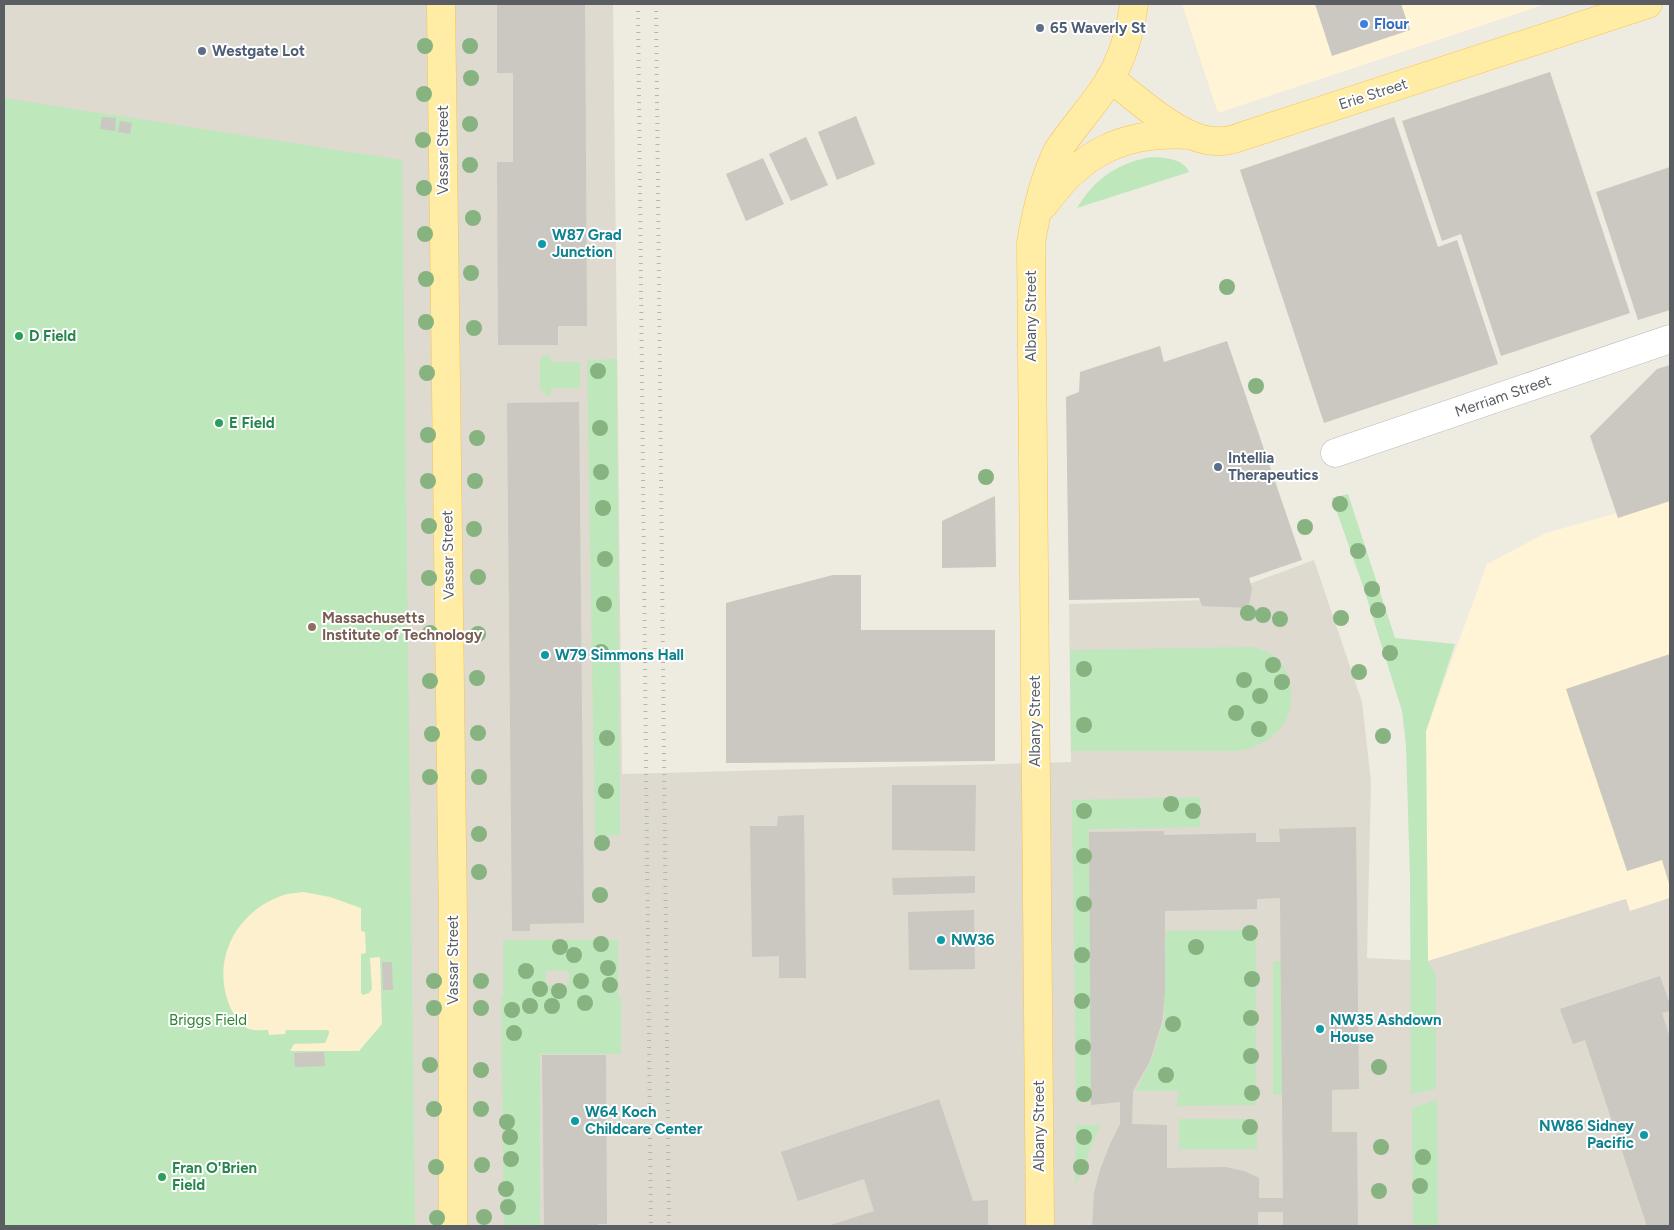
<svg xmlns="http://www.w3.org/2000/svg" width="1674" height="1230" font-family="Figtree,sans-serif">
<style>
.commercial{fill:#fff4d5}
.education{fill:#dedad0}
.green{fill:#bee7bc;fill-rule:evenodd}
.sand{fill:#fcf0ce}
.building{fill:#cbc7c1;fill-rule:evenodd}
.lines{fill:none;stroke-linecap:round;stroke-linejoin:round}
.minor-casing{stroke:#b7babf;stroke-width:29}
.major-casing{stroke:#f8c350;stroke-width:29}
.minor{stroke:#fff;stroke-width:28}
.major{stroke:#ffeda5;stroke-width:28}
.rail{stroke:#b3b4b4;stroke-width:4;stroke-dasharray:1 6;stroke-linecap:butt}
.tree{fill:#86b380}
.shop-dot{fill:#3f7fe0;stroke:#fff;stroke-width:2}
.service-dot{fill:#5c6f8a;stroke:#fff;stroke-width:2}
.culture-dot{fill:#0f9aa8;stroke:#fff;stroke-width:2}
.leisure-dot{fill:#2e9e5b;stroke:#fff;stroke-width:2}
.education-dot{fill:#8d6e63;stroke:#fff;stroke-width:2}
.labels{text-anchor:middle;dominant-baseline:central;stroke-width:4;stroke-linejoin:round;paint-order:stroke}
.shop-label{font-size:15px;font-weight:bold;fill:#366cbe;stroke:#fff;text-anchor:start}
.service-label{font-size:15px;font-weight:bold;fill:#4e5e75;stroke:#fff;text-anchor:start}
.street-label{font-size:15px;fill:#5a5e63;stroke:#fff}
.culture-label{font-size:15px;font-weight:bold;fill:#0d838f;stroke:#fff;text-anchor:start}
.leisure-label{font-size:15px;font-weight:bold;fill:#27864d;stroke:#fff;text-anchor:start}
.education-label{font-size:15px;font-weight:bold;fill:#785e54;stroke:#fff;text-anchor:start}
.park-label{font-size:15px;fill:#308531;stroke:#fff}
</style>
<rect width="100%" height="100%" fill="#eeebe1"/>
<path class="commercial" d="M1182 4H1546L1218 113Z
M1670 498V898L1629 911 1625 899 1428 961 1426 731 1487 564 1546 533Z"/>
<path class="education" d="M4 4H613L622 774 1071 762 1069 604 1206 600 1314 560 1362 702 1371 781 1367 958 1428 961 1626 899 1630 911 1670 898V1226H4Z"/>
<path class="green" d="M4 98 402 160 415 1226H4Z
M1152 157C1165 158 1183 158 1189 172L1077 208C1094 179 1119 162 1152 157Z
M550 355 551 362H580V388H551V396H547L540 388V360L543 356Z
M617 359 620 835 595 836 587 360Z
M1348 494 1395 638 1455 644 1426 731 1428 961 1436 975V1089L1411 1094 1410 878 1406 745 1402 711 1363 586 1332 498Z
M1255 647C1261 650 1268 652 1273 655 1283 663 1289 675 1291 688 1294 724 1273 742 1241 751H1071L1070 650Z
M1200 797V827L1089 829 1092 1102H1076L1072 800Z
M1256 930V1105L1177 1106 1178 1091H1136L1153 1056 1164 1020 1166 931Z
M503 940H618V997H621V1054H540V1226H504L501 997H503ZM546 971H569V985H546Z
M1281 961 1282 1094 1273 1095V962Z
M1437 1100 1438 1226H1413L1412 1108Z
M1179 1119H1257V1149H1179Z
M1076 1125H1100L1075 1187Z"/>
<path class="sand" d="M304 892 330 897 361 908V931L365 932 366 953 361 954V993L363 995 369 993 372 989 370 958 380 957 382 1024 359 1051H290L294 1044 325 1043 329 1034V1031L327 1030H286L285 1034 269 1035 268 1030C262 1030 255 1031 249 1029 242 1027 235 1016 231 1009 210 963 234 913 281 896 288 893 296 893 304 892Z"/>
<path class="building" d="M497 4H585L587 326H558V345H498L497 162H513V73H497Z
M1315 4H1401L1410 30 1332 56Z
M1550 72 1630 313 1501 356 1461 234 1442 241 1402 121Z
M856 116 875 164 837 180 818 132Z
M102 117 116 118 115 131 100 129Z
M1394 117 1438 247 1457 240 1498 364 1324 423 1240 170Z
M120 121 132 123 130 134 118 132Z
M806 137 828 185 791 201 769 154Z
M763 158 784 204 746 221 726 174Z
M1670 167V310L1638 320 1596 192Z
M1227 341 1302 560 1249 578 1252 589 1248 608 1202 606 1199 598 1069 600 1066 397 1079 392 1080 372 1160 346 1164 362Z
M1670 365V501L1618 518 1590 436 1657 369Z
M579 402 584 923 530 924V931H512L507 403Z
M995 496 996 567 942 568V521Z
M833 575H861V630H995V761L726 763V603Z
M1670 654V887L1662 860 1627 871 1566 689Z
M892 785H976L975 851 892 850Z
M804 815 806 978H779V956L752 957 750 826H777L778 816Z
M1356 827 1359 1089 1332 1090V1132H1357L1358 1226H1283V1212H1258V1226H1092L1094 1193 1100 1170 1110 1144 1120 1124V1102L1091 1105 1089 832 1164 831V835L1256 833V842H1280L1279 829ZM1280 898 1283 1198H1259V1178L1244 1171 1225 1167 1167 1168V1125L1132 1124 1133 1091 1150 1061 1162 1022 1165 993V911L1257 909V899Z
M975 876V893L893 895 892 878Z
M974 910 975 969 909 970 908 912Z
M382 962H392L393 990H383Z
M1660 976 1670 1005V1011L1662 1013 1670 1038V1226H1647L1585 1040 1573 1044 1560 1009Z
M324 1052 325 1066 295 1067 294 1053Z
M542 1055H606L607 1224H598V1226H544Z
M939 1099 973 1201 988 1200V1226H828L874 1211 864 1179 798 1201 781 1152Z"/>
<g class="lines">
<g class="minor-casing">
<path id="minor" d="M1335 453 1670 339"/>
</g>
<g class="major-casing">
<path id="major" d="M441 4 453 922V1226
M1110 78C1137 99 1182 141 1216 141 1225 142 1235 139 1243 136L1648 4
M1044 205C1082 151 1125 131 1191 135
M1040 1226 1031 243C1036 212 1044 178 1058 150 1073 128 1090 109 1105 87 1121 63 1130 33 1134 4"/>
</g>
<use href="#minor" class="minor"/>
<use href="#major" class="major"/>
<path class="rail" d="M638 4 651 1226
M656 4 669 1226"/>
</g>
<g class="tree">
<circle cx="425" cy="46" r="8"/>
<circle cx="470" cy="46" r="8"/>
<circle cx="471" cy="78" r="8"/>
<circle cx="424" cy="94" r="8"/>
<circle cx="470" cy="124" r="8"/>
<circle cx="423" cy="140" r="8"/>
<circle cx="470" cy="165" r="8"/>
<circle cx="424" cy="188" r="8"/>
<circle cx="473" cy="218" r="8"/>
<circle cx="425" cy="234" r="8"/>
<circle cx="471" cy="273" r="8"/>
<circle cx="426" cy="279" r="8"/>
<circle cx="1227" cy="287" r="8"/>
<circle cx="426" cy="322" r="8"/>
<circle cx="474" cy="328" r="8"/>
<circle cx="598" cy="371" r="8"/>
<circle cx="427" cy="373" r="8"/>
<circle cx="1256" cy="386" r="8"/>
<circle cx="600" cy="428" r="8"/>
<circle cx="428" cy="435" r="8"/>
<circle cx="477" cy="438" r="8"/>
<circle cx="601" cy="472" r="8"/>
<circle cx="986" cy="477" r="8"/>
<circle cx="428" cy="481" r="8"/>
<circle cx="475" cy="481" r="8"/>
<circle cx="1340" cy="504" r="8"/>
<circle cx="603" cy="508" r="8"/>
<circle cx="429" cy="526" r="8"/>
<circle cx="1305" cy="527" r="8"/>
<circle cx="474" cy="529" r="8"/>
<circle cx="1358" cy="551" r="8"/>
<circle cx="605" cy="559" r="8"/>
<circle cx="478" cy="577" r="8"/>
<circle cx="429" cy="578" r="8"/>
<circle cx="1372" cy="589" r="8"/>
<circle cx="604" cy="604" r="8"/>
<circle cx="1378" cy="610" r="8"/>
<circle cx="1248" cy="613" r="8"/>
<circle cx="1263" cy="615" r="8"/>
<circle cx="1341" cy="618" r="8"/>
<circle cx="1280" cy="619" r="8"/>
<circle cx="430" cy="633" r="8"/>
<circle cx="478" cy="634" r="8"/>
<circle cx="601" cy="652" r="8"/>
<circle cx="1390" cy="653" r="8"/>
<circle cx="1273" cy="665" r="8"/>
<circle cx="1084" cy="669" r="8"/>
<circle cx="1359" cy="672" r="8"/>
<circle cx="477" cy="678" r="8"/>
<circle cx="1244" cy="680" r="8"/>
<circle cx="430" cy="681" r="8"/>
<circle cx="1282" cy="682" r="8"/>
<circle cx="1260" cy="696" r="8"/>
<circle cx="1236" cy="713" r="8"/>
<circle cx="1084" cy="725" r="8"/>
<circle cx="1259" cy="729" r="8"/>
<circle cx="478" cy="733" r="8"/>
<circle cx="432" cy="734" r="8"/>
<circle cx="1383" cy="736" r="8"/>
<circle cx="607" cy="738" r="8"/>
<circle cx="430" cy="777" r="8"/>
<circle cx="479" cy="777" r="8"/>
<circle cx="606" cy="791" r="8"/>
<circle cx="1171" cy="804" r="8"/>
<circle cx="1084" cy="811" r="8"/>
<circle cx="1193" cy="811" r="8"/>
<circle cx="479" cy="834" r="8"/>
<circle cx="602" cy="843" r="8"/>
<circle cx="1084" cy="856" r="8"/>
<circle cx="479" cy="872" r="8"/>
<circle cx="600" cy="895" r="8"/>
<circle cx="1084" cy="904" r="8"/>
<circle cx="1250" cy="933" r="8"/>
<circle cx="601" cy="944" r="8"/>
<circle cx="560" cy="947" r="8"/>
<circle cx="1196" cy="947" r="8"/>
<circle cx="574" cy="955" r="8"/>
<circle cx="1082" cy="955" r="8"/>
<circle cx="608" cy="968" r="8"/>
<circle cx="526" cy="971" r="8"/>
<circle cx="1252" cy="979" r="8"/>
<circle cx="434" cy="981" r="8"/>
<circle cx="481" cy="981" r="8"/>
<circle cx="581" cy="981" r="8"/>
<circle cx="610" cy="985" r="8"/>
<circle cx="540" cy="989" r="8"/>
<circle cx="559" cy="991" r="8"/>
<circle cx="1082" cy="1001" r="8"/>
<circle cx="585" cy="1003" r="8"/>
<circle cx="530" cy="1006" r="8"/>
<circle cx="552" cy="1006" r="8"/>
<circle cx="434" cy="1008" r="8"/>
<circle cx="481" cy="1008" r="8"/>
<circle cx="512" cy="1010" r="8"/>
<circle cx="1251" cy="1018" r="8"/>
<circle cx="1173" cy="1024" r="8"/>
<circle cx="514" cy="1033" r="8"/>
<circle cx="1083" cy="1047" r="8"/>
<circle cx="1251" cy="1056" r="8"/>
<circle cx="430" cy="1065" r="8"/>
<circle cx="1379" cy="1067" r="8"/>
<circle cx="481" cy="1070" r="8"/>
<circle cx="1166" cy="1075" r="8"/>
<circle cx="1252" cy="1093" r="8"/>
<circle cx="1084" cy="1094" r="8"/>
<circle cx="434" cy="1109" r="8"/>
<circle cx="481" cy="1109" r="8"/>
<circle cx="507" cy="1122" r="8"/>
<circle cx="1250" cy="1127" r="8"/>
<circle cx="510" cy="1137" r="8"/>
<circle cx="1084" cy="1137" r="8"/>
<circle cx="1381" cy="1147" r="8"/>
<circle cx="1423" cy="1157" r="8"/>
<circle cx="511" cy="1159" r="8"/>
<circle cx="482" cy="1165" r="8"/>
<circle cx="436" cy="1167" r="8"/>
<circle cx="1081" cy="1167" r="8"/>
<circle cx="1420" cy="1186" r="8"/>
<circle cx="506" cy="1189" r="8"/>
<circle cx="1379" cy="1191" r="8"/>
<circle cx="508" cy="1207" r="8"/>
<circle cx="484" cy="1217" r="8"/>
<circle cx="437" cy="1218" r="8"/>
</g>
<circle class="shop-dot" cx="1364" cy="24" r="5"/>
<g class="service-dot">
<circle cx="1040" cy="28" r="5"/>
<circle cx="202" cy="51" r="5"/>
<circle cx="1218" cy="467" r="5"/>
</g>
<g class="culture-dot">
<circle cx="542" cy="244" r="5"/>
<circle cx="545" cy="655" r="5"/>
<circle cx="941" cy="940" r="5"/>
<circle cx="1320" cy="1029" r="5"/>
<circle cx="575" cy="1121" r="5"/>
<circle cx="1644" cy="1135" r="5"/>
</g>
<g class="leisure-dot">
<circle cx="19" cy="336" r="5"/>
<circle cx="219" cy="423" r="5"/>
<circle cx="162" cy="1177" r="5"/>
</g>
<circle class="education-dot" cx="312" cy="627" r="5"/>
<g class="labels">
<g class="shop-label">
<text x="1374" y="24">Flour</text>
</g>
<g class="service-label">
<text x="1050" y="28">65 Waverly St</text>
<text x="212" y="51">Westgate Lot</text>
<text x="1228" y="458">Intellia<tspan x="1228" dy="17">Therapeutics</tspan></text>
</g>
<g class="street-label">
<text transform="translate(1373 94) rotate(-18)">Erie Street</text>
<text transform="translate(443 150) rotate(-90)">Vassar Street</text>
<text transform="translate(1031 316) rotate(-90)">Albany Street</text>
<text transform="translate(1503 396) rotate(-19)">Merriam Street</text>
<text transform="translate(448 555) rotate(-91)">Vassar Street</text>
<text transform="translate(1035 721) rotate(-90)">Albany Street</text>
<text transform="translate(453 960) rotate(-90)">Vassar Street</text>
<text transform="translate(1039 1126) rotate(-90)">Albany Street</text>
</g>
<g class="culture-label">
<text x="552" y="235">W87 Grad<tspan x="552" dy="17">Junction</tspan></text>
<text x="555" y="655">W79 Simmons Hall</text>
<text x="951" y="940">NW36</text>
<text x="1330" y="1020">NW35 Ashdown<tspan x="1330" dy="17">House</tspan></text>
<text x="585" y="1112">W64 Koch<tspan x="585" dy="17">Childcare Center</tspan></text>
<text x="1634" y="1126" text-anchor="end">NW86 Sidney<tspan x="1634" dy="17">Pacific</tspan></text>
</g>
<g class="leisure-label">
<text x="29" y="336">D Field</text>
<text x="229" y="423">E Field</text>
<text x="172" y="1168">Fran O'Brien<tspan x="172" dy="17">Field</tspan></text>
</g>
<g class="education-label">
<text x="322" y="618">Massachusetts<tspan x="322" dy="17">Institute of Technology</tspan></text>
</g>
<g class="park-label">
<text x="208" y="1020">Briggs Field</text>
</g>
</g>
<rect width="1674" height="1230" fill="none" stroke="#5a5e63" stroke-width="10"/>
</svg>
